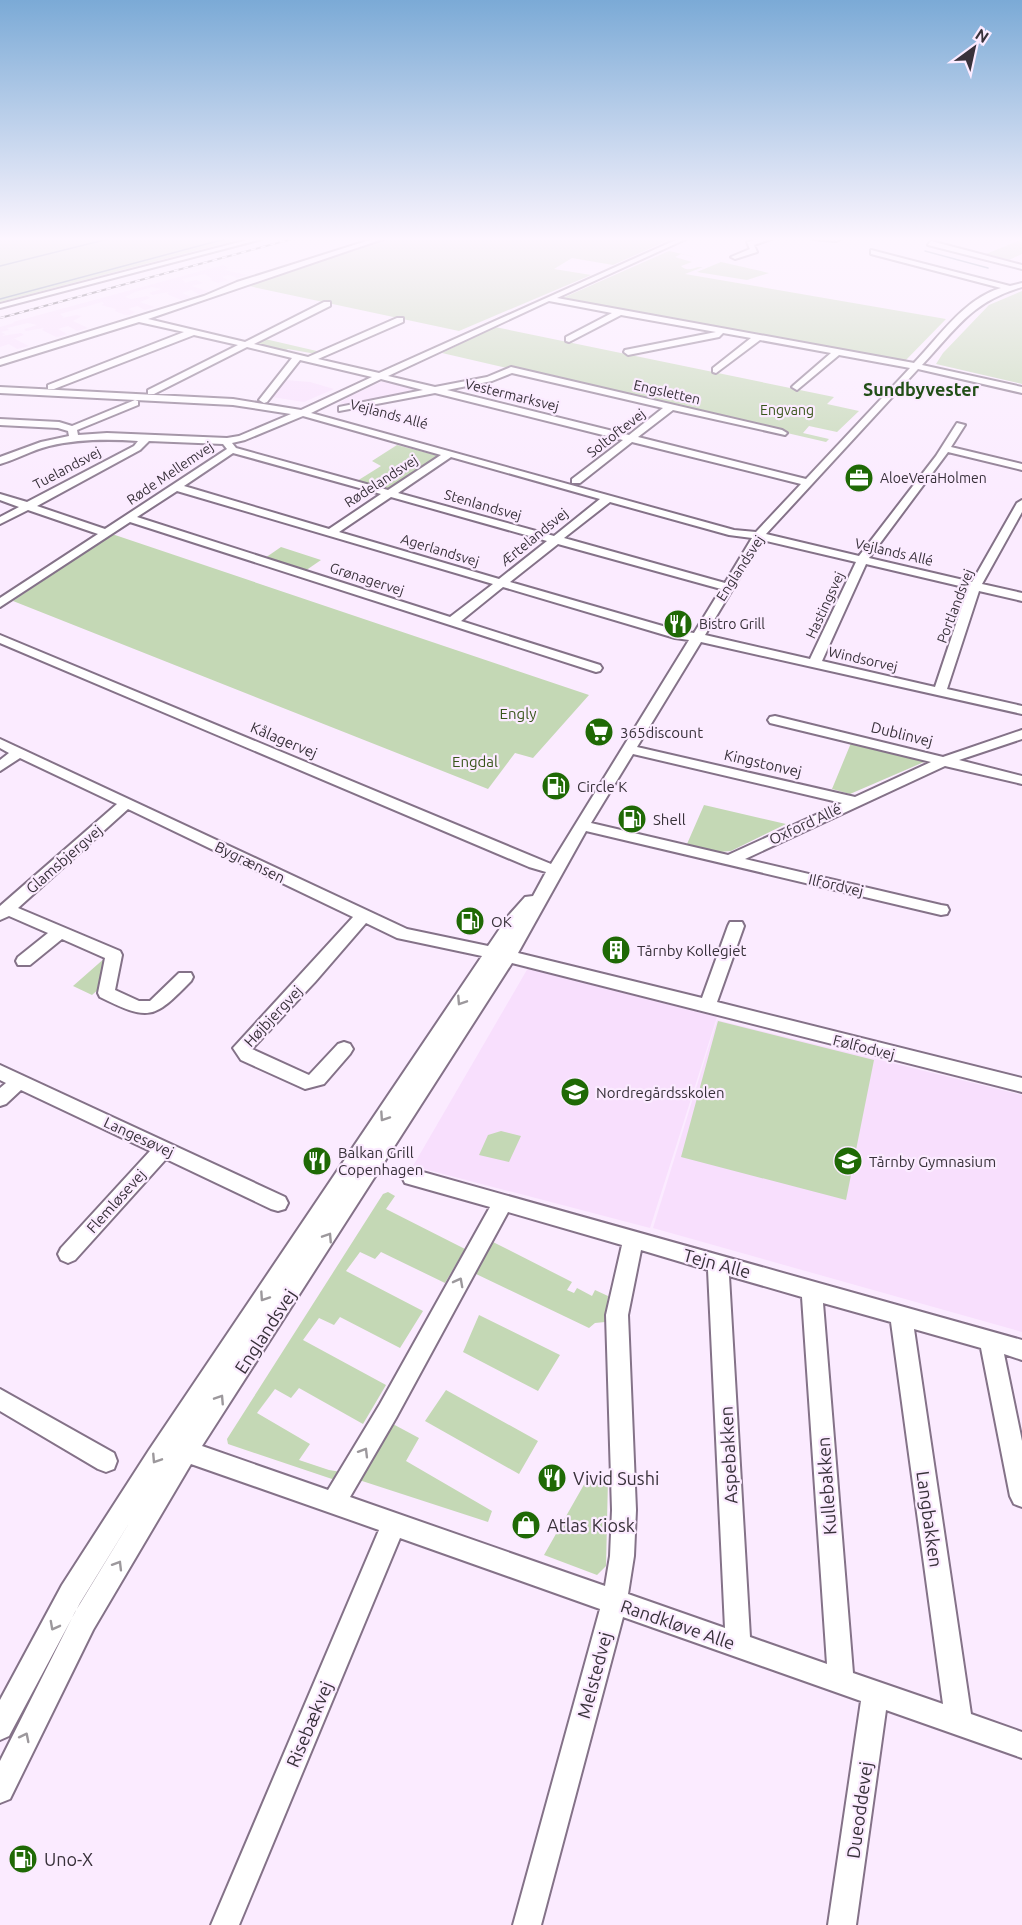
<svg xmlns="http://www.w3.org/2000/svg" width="1022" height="1925" font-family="Ubuntu,sans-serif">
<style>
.built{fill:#f8dffd}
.green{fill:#c4d8b5}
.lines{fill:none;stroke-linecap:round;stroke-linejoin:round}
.stream{stroke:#667a94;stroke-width:1.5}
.minor-casing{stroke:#847288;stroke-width:4}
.minor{fill:#fff;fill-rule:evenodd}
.rail-casing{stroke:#504852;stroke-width:2}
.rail{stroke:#fbebff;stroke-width:1.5;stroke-dasharray:5;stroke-linecap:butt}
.oneway{stroke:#9c989c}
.labels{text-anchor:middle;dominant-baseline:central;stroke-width:4.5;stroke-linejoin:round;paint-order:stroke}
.far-street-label{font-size:14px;fill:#38313a;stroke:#fbebff}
.far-park-label{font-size:14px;fill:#38551a;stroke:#fbebff}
.far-poi-label{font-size:14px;fill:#38313a;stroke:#fbebff;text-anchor:start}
.park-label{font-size:15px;fill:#38551a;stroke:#fbebff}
.poi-label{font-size:15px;fill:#38313a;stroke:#fbebff;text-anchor:start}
.street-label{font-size:15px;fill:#38313a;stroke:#fbebff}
.far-district-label{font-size:18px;font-weight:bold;fill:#224f17;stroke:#fbebff}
.near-street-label{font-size:18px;fill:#38313a;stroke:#fbebff}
.near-poi-label{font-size:18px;fill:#38313a;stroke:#fbebff;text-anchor:start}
</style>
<rect width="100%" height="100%" fill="#fbebff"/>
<path class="built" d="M223 265 229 268 225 270 247 275 237 278 230 275 222 277 228 280 218 283 210 280 212 279 205 274 182 279 185 282 184 283 196 280 203 283 192 286 210 292 200 295 191 290 182 293 191 297 186 299 181 300 167 294 169 292 152 295 149 293 161 289 152 287 135 292 125 297 131 299 147 296 150 298 140 302 155 307 145 310 137 306 128 309 135 312 130 315H125L115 311 116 309 101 305 104 304 102 302 60 314 64 317 62 318 76 315 82 316 73 321 88 328 77 331 68 326 58 329 67 334 61 336 56 337 42 330 44 328 26 331 24 329 37 325 28 323 7 328 9 330 1 332 5 334 2 336 21 333 24 335 10 340 15 339 29 346 17 349 9 344 0 347V327L14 323 13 322Z
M285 380 310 382 334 389 304 402 272 397Z
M383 381 419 390 417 392 349 405 340 403 348 397Z
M528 968 717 1017 650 1228 413 1166Z
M717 1020 1022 1095V1332L653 1228Z"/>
<path class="green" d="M0 239H241L0 302Z
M386 239H671L613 265 572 258 554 269 591 275 459 331 244 285Z
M1018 241 1022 242V254L1009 260 986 254Z
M669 251 700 258 681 254 675 257 692 262 681 266C688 273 694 266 703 267L685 274 946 319 904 362 558 300Z
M721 262 769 273 747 280 697 272Z
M1022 291V384L936 364 943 353 989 305Z
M495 327 834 397 827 404 859 411 837 432 809 426 803 433 829 439 826 442 442 353Z
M265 339 321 352 316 354 288 349 284 351 259 345 258 343Z
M397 445 439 456 387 490 357 481 381 466 372 461Z
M112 534 589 695 533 758 515 753 488 789 13 601Z
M281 547 321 560 305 571 265 558Z
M851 743 921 758 924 762 850 794 832 789Z
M704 805 786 824 731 851 719 852 687 844Z
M106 957 100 988 92 995 73 986Z
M718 1021 874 1060 846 1200 681 1157Z
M501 1131 521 1136 509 1162 479 1155 488 1135Z
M388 1192 395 1196 386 1209 465 1249 445 1283 381 1252 375 1259 360 1252 346 1271 423 1311 400 1348 340 1317 334 1325 319 1318 303 1340 386 1385 363 1424 299 1388 291 1398 275 1389 257 1413 310 1444 299 1460 329 1470 341 1472 338 1478 332 1479 228 1444 227 1439 383 1194Z
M491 1241 572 1282 567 1290 574 1293 577 1288 592 1296 595 1290 608 1296 605 1322 595 1323 589 1328 474 1273Z
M479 1315 560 1355 538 1391 463 1352Z
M446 1390 538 1441 519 1474 425 1421Z
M391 1423 419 1438 406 1461 492 1511 488 1522 359 1480Z
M608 1479 606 1566 597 1575 544 1555 586 1481Z"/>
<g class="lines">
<path class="stream" d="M925 251 988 268
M0 266 108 239
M0 299 225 239"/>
<g class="minor-casing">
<path id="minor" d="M251 239H262L0 308V304Z
M373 239H383L148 319 245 342 324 302H330V306L254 344 308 357 397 318H403V322L318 359 379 373 678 239H686L557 298 914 363C940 336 964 299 1001 288L871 254V250L1010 286 1022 283V287C971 302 957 328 922 365L1022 387V393L918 369 766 534 859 556 936 456 957 423 965 425 951 447 1022 464V470L948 452 869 558 972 582 1017 503 1022 500V512L982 584 1022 593V601L979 591 947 689 1022 706V714L701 642 637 747 855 797 931 762 770 723 768 720 770 717 775 716 943 757 1022 730V739L959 760 1022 776V784L945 766 745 859 941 905 947 906 949 910 947 914 941 915 586 831 518 953 702 998 728 926 730 922H742L744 926 717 1002 1022 1078V1092L512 963 202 1446 328 1490 380 1404 490 1207 405 1183 402 1177 405 1171 412 1169 1022 1340V1360L1004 1354 1022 1441V1507L1014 1504 1010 1496 981 1348 914 1329 971 1714 1022 1732V1758L886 1710 856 1925H828L861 1701 623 1617 541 1925H513L600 1609 400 1538 239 1925H211L379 1530 191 1464 93 1630 10 1799 0 1803V1761L75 1612 131 1520 80 1603 9 1736 0 1740V1700L62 1585 149 1450 482 956 397 938 366 923 315 982 252 1049 309 1075 338 1044 344 1042 350 1044 353 1049 350 1054 324 1084 305 1089 241 1060 233 1048 353 917 128 809 18 908 120 951 122 955 115 990 139 1001H150L179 973H191L193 977 191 981C153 1020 149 1021 100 997L98 993 105 958 62 939 30 965H18L16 961 18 957 48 933 9 916 0 920V906L117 804 20 758 0 771V760L9 753 0 748V739L407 929 488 946 509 915 525 897 533 896 546 872 529 867 0 643V635L551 864 689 640 675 638 503 587 461 621 600 665 602 668 600 671 596 672 130 522 0 607V598L98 534 28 510 0 524V517L19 507 0 500V494L27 502 134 446 138 441C108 439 79 439 49 446 32 450 17 459 0 464V457L41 442 69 436 68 431 58 428 0 425V419L59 422 72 426 135 400 138 401V405L77 430 78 435 107 433 227 438 239 436 291 414 233 405 0 393V387L233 399 301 410 372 377 300 360 267 402 264 403 259 400 292 358 247 347 154 394H148V390L238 345 194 335 54 389H48V385L184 332 139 322 0 365V359L204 296 237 282ZM549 301 612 313 566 337V341L569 342 621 315 716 332 625 350 624 352 628 355 719 337 723 333 751 338 713 368V372L716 373 760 340 831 353 794 385 792 387 797 390 839 355 910 368 806 479 638 437 673 410 785 435 787 433 782 430 511 367 487 377 435 387 388 376ZM512 373 663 408 629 435 447 390 492 381ZM381 379 423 390 339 407V411L435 393 623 440 572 479V483H580L632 442 801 484 756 532 734 530 311 413ZM303 416 441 455 388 490 236 448 232 443 245 440ZM149 441 223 444 227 449 105 529 37 506 140 450ZM233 453 381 494 329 529 184 486ZM451 457 600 499 554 536 398 493ZM177 491 493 584 450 617 137 517ZM391 497 547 541 499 579 339 532ZM610 502 729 535 752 538 725 583 564 538ZM762 540 856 562 810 659 705 635ZM558 544 721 589 694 633 680 631 510 582ZM866 564 968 588 935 687 822 661ZM633 754 842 803 728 855 591 823ZM508 1212 622 1245 606 1315 612 1510 610 1556 605 1586 350 1497 396 1418ZM641 1250 708 1270 725 1628 628 1594 634 1556 636 1510 628 1315ZM729 1276 802 1297 827 1664 750 1637ZM823 1303 891 1322 943 1704 853 1673Z
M760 239H771L754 245 757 252 735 259 731 257 750 249 747 242Z
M814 239H840L836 241Z
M931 241 1022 265V269L928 245Z
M0 1065 285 1197 288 1203 285 1209 278 1211 271 1209 166 1159 75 1260 68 1263 61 1260 58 1254 61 1248 150 1151 21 1090 6 1104 0 1106V1088L6 1083 0 1080Z
M0 1389 114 1453 117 1461 114 1469 106 1472 98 1469 0 1411Z"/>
</g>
<use href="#minor" class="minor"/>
<g class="rail-casing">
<path id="rail" d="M0 318 292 239"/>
</g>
<use href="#rail" class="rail"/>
</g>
<defs><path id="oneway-chevron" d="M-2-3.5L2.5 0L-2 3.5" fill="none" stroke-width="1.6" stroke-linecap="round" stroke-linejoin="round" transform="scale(1.5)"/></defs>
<g class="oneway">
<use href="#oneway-chevron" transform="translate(461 1001) rotate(123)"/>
<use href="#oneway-chevron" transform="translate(384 1117) rotate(124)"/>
<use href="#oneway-chevron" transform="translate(328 1237) rotate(-57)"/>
<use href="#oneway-chevron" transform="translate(459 1282) rotate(-62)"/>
<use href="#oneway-chevron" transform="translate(264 1297) rotate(124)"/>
<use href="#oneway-chevron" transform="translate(220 1399) rotate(-57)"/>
<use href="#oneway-chevron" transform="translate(364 1452) rotate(-59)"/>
<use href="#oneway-chevron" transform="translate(156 1459) rotate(123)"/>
<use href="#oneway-chevron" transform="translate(118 1565) rotate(-59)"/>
<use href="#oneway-chevron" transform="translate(54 1626) rotate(118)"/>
<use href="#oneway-chevron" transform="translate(25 1737) rotate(-63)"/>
</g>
<linearGradient id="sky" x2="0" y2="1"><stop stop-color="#7baad6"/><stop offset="0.47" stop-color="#fdf6ff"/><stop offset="1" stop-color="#fdf6ff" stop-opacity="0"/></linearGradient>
<rect width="1022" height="508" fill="url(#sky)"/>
<defs>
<g id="office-disc" transform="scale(1.5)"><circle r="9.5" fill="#1f6905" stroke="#fbebff"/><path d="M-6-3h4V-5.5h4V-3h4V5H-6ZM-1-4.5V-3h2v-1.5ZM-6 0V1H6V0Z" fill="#fff"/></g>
<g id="restaurant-disc" transform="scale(1.5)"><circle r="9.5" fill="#1f6905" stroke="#fbebff"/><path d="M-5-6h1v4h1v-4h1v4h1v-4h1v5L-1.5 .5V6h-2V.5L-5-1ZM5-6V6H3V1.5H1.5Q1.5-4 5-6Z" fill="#fff"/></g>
<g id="supermarket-disc" transform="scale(1.5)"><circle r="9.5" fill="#1f6905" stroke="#fbebff"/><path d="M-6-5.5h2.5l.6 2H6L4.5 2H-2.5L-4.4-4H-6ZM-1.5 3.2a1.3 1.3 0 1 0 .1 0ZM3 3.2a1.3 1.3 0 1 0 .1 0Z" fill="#fff"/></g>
<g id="fuel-disc" transform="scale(1.5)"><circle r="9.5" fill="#1f6905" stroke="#fbebff"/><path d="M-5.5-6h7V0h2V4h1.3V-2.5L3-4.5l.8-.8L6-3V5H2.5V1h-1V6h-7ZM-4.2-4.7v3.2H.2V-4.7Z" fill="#fff"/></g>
<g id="building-disc" transform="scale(1.5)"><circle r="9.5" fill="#1f6905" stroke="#fbebff"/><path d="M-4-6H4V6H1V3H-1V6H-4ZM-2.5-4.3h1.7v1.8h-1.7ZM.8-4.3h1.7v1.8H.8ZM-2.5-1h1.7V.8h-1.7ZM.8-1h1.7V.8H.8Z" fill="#fff"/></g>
<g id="school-disc" transform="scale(1.5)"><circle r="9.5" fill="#1f6905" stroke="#fbebff"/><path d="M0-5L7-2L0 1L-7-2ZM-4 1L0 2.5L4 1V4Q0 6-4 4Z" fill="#fff"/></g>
<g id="shop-disc" transform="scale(1.5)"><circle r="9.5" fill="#1f6905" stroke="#fbebff"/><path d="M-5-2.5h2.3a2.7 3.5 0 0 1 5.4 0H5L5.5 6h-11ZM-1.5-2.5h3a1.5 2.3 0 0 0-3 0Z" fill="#fff"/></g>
</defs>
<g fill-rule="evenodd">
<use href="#office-disc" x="859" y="478"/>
<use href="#restaurant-disc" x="678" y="624"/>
<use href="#supermarket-disc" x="599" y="732"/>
<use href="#fuel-disc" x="556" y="786"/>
<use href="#fuel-disc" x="632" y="819"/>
<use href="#fuel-disc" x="470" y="921"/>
<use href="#building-disc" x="616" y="950"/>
<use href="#school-disc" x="575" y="1092"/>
<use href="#restaurant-disc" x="317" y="1161"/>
<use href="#school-disc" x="848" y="1161"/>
<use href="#restaurant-disc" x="552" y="1478"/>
<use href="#shop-disc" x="526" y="1525"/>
<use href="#fuel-disc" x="23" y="1859"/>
</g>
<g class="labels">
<g class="far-street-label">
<text transform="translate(667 392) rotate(13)">Engsletten</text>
<text transform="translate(512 395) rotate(14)">Vestermarksvej</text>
<text transform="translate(389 414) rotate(15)">Vejlands Allé</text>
<text transform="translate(616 433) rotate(-38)">Soltoftevej</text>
<text transform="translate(67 468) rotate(-28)">Tuelandsvej</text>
<text transform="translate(170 473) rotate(-34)">Røde Mellemvej</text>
<text transform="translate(381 481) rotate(-33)">Rødelandsvej</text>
<text transform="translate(483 505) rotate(16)">Stenlandsvej</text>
<text transform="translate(534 537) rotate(-39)">Ærtelandsvej</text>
<text transform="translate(440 550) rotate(17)">Agerlandsvej</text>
<text transform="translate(894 552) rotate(13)">Vejlands Allé</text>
<text transform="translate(740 568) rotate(-57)">Englandsvej</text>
<text transform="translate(367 579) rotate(18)">Grønagervej</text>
<text transform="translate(825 605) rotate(-65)">Hastingsvej</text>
<text transform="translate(955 606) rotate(-69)">Portlandsvej</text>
<text transform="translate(863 659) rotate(13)">Windsorvej</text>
</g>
<g class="far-park-label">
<text x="787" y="410">Engvang</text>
</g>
<g class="far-poi-label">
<text x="880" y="478">AloeVeraHolmen</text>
<text x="699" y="624">Bistro Grill</text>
</g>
<g class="park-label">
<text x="518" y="713">Engly</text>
<text x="475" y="761">Engdal</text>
</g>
<g class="poi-label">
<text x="620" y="732">365discount</text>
<text x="577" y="786">Circle K</text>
<text x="653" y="819">Shell</text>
<text x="491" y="921">OK</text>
<text x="637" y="950">Tårnby Kollegiet</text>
<text x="596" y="1092">Nordregårdsskolen</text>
<text x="338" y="1152">Balkan Grill<tspan x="338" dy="17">Copenhagen</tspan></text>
<text x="869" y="1161">Tårnby Gymnasium</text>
</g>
<g class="street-label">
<text transform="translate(902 734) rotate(14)">Dublinvej</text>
<text transform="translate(284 740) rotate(23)">Kålagervej</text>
<text transform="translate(763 763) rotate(13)">Kingstonvej</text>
<text transform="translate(805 824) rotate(-25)">Oxford Allé</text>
<text transform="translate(64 859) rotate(-41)">Glamsbjergvej</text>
<text transform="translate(250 862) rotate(26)">Bygrænsen</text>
<text transform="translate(836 885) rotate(13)">Ilfordvej</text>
<text transform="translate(273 1016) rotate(-47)">Højbjergvej</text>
<text transform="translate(864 1047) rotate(14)">Følfodvej</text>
<text transform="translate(139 1137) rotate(25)">Langesøvej</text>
<text transform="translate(116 1201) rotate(-48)">Flemløsevej</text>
</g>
<g class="far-district-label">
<text x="921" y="389">Sundbyvester</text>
</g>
<g class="near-street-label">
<text transform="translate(717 1263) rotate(15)">Tejn Alle</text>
<text transform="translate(265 1331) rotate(-57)">Englandsvej</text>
<text transform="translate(728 1455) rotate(-93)">Aspebakken</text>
<text transform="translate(826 1486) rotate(-94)">Kullebakken</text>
<text transform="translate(930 1519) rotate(82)">Langbakken</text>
<text transform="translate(678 1624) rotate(19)">Randkløve Alle</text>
<text transform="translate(594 1675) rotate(-75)">Melstedvej</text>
<text transform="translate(309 1724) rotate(-67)">Risebækvej</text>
<text transform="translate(859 1810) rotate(-82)">Dueoddevej</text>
</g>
<g class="near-poi-label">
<text x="573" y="1478">Vivid Sushi</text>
<text x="547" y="1525">Atlas Kiosk</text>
<text x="44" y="1859">Uno-X</text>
</g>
</g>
<g transform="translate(974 48) rotate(33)" stroke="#fbebff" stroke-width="4.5" paint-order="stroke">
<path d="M0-4.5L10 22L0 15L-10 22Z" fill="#38313a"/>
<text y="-9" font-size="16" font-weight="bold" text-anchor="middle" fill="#38313a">N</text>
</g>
</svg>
